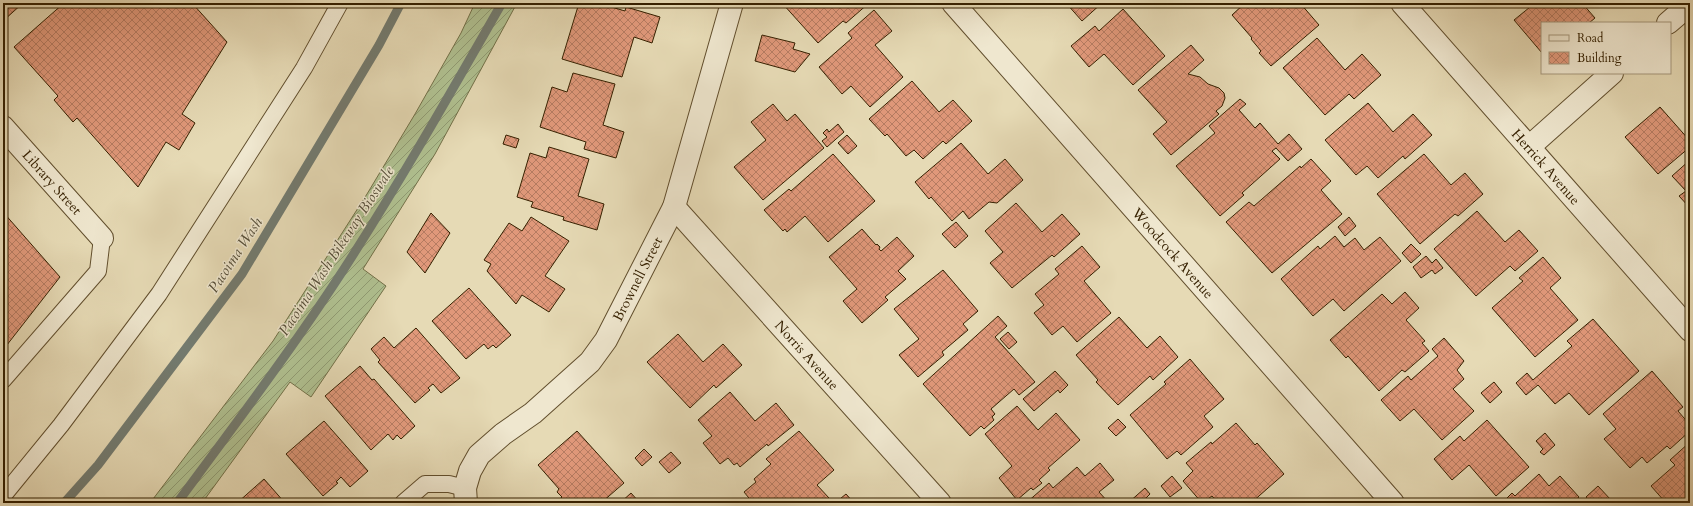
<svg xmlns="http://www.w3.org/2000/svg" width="1693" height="506" font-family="Cardo,serif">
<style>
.garden{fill:url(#garden-furrows);stroke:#727048}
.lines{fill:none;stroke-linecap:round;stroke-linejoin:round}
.stream{stroke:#737b70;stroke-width:9}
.building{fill:url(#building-cross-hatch);stroke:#352000}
.lane-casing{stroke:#614e2d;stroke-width:18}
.street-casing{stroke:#614e2d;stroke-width:24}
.lane{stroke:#efe7cf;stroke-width:16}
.street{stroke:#efe7cf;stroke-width:22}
.labels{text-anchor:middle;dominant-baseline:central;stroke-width:3;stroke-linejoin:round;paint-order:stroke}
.street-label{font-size:14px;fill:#352000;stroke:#efe7cf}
.water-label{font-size:15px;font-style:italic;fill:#544d38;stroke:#efe7cf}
</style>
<defs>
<pattern id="garden-furrows" width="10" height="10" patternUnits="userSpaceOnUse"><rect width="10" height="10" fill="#b0c191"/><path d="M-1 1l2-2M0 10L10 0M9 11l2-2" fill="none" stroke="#909c74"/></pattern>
<pattern id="building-cross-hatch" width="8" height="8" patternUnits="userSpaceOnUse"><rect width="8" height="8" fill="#e0987a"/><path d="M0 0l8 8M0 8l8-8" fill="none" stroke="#b67c62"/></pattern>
</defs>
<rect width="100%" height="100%" fill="#e6dab5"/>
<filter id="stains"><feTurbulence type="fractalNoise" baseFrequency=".005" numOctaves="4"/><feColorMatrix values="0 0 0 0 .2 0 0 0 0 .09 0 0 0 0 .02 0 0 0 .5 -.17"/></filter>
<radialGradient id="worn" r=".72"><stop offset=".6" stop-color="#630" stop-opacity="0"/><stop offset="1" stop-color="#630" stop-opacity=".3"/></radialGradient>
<path class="garden" d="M475 3H517L435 154 363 269 386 286 311 397 290 382 202 503H150L273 341 367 194 415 114 461 33Z"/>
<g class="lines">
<path class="stream" d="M64 503 98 465 242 274 379 45 401 3
M177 503C234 426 292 349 344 269 400 182 451 92 502 3"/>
</g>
<path class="building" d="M3 3H23L3 21Z
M64 3H192L227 42 182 114 195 123 179 150 166 142 138 187 77 118 73 122 54 100 58 96 14 47Z
M579 3H598L625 11 626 7 660 17 652 43 634 37 622 77 562 59Z
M782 3H869L846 23 843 21 818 43Z
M1066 3H1102L1082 21Z
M1245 3H1300L1319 25 1271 66 1259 53 1261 51 1251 39 1252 38 1232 15Z
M1535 3H1582L1595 18 1589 23H1542V53L1514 20Z
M1123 9 1165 56 1133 85 1104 54 1089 67 1071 46 1095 26 1099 31Z
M874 10 892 31 875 45 903 77 870 107 851 86 842 94 819 67 852 38 848 33Z
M762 35 795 43 793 49 810 54 795 72 755 61Z
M1317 38 1345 70 1362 54 1381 75 1354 99 1349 94 1325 115 1283 68Z
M1191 45 1204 60 1188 74 1200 77 1208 84 1219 88 1224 93 1225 98 1222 106 1216 111 1219 114 1171 155 1153 134 1167 122 1138 90Z
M573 73 615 84 603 125 624 132 616 158 584 149 586 142 540 127 552 87 567 92Z
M912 81 939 112 953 100 972 121 946 144 943 141 923 159 914 150 906 156 887 134 885 136 869 119Z
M1240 99 1246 104 1239 110 1255 128 1260 123 1278 144 1289 134 1302 149 1288 161 1276 148 1272 151 1280 159 1242 193 1244 195 1220 216 1176 166 1215 133 1209 126Z
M1368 103 1393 132 1413 114 1432 135 1405 159 1403 156 1378 178 1367 166 1356 175 1325 140Z
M773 104 787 121 795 114 824 148 763 200 734 167 766 140 751 122Z
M1660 107 1690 141V147L1658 174 1625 137Z
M838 124 844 132 827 147 822 141 827 137 823 133 827 129 829 132Z
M506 135 519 139 516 148 503 144Z
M847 135 857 146 848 154 838 143Z
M961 143 988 174 1005 159 1023 180 997 203 989 202 969 219 963 211 952 221 931 197 929 199 915 182Z
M549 147 589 159 578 196 604 204 597 230 563 220 564 217 531 207 533 202 517 197 530 153 546 158Z
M833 154 875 201 828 242 805 216 787 232 785 229 783 231 764 210 789 189 791 191Z
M1424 154 1451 185 1465 173 1483 194 1458 216 1455 214 1420 244 1377 194Z
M1311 159 1331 181 1321 190 1342 214 1272 273 1226 222 1249 202 1254 206 1300 166 1301 168Z
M1690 160V208L1679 196 1686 191 1672 176Z
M1016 203 1042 232 1062 214 1080 234 1054 257 1052 255 1012 288 990 263 1003 252 985 231Z
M1477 211 1505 242 1519 230 1538 251 1515 271 1510 266 1476 296 1434 249Z
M3 212 60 277 3 350Z
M431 213 450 233 425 273 407 252Z
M531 217 569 241 545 276 565 289 549 312 522 295 516 304 487 271 491 264 484 260 509 223 522 231Z
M1349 217 1356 226 1345 236 1338 227Z
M956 222 968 236 955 248 942 234Z
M862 229 876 245 877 244 880 247 879 249 881 251 897 237 914 256 898 271 906 279 885 297 888 300 862 323 843 301 857 289 829 257Z
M1335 236 1344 247 1355 238 1364 250 1380 237 1401 261 1344 311 1333 299 1313 316 1281 279 1318 246 1320 249Z
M1411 244 1421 254 1411 263 1402 253Z
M1082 246 1100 267 1084 281 1111 313 1077 342 1063 326 1052 335 1034 313 1044 305 1035 294 1059 274 1055 269Z
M1426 256 1432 263 1436 259 1443 268 1435 274 1432 270 1421 278 1413 267Z
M1543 257 1561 278 1550 288 1578 320 1535 357 1492 308 1523 281 1519 278Z
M943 270 978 311 963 324 968 330 942 352 944 355 918 377 899 355 919 339 894 309Z
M469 288 511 335 496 348 493 345 488 349 484 344 466 359 432 321Z
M1405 292 1419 308 1406 320 1425 341 1422 343 1429 351 1405 372 1402 370 1379 391 1348 356 1346 358 1330 340 1382 294 1392 304Z
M998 316 1007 326 995 337 1035 382 1019 395 1014 389 991 409 995 414 992 417 994 420 984 429 981 426 970 436 923 384Z
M1119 317 1147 348 1160 336 1178 357 1153 380 1150 376 1118 405 1096 382 1098 380 1076 355Z
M1593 319 1639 371 1589 415 1569 393 1555 404 1538 385 1526 395 1516 383 1527 373 1533 380 1572 346 1567 341Z
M416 328 460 378 441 393 433 384 428 388 430 390 415 403 378 362 380 360 371 349 384 337 394 348Z
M1008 332 1017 342 1009 349 1000 339Z
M678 334 703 362 723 344 742 365 716 388 714 385 690 408 647 362Z
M1444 338 1464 361 1457 370 1464 379 1453 389 1474 411 1442 440 1414 409 1400 421 1381 400 1408 376 1411 380 1438 356 1432 349Z
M1190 359 1224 399 1204 416 1213 427 1181 455 1177 451 1167 459 1130 415 1166 384 1164 382Z
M360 366 372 380 374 379 415 426 401 439 397 435 393 440 388 434 371 450 325 396Z
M1055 371 1068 385 1060 393 1058 390 1034 411 1023 399Z
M1652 371 1683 407 1678 411 1690 425V431L1670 449 1667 446 1647 463 1642 457 1630 468 1604 439 1616 429 1603 414Z
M1494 382 1502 392 1490 403 1481 393Z
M730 392 755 421 776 403 794 425 768 446 767 444 740 467 737 463 734 465 728 458 720 464 703 443 712 436 698 420Z
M1017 406 1038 430 1056 413 1080 440 1048 468 1050 470 1039 480 1042 483 1033 490 1031 488 1017 500 999 478 1012 466 985 434Z
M1118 419 1126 427 1116 436 1108 428Z
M1487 420 1529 467 1496 496 1469 465 1452 480 1434 459 1460 436 1464 441Z
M324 421 368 471 350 487 341 477 336 482 338 483 323 496 286 454Z
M1236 423 1255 445 1257 443 1284 474 1251 503H1218L1212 496 1202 503 1183 481 1193 471 1186 463 1211 442 1212 444Z
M577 431 624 483 601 503H555L562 497 557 492 559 489 538 465Z
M799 431 834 470 817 485 829 498 824 503H753L744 492 756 482 754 479 771 464 766 459Z
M1545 433 1555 445 1544 455 1540 452 1543 449 1536 441Z
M1690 442V503H1666L1651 486 1675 465 1670 460Z
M644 449 652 457 642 466 635 458Z
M671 452 681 463 669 473 659 462Z
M1100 463 1114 480 1099 492 1109 503H1026L1049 483 1053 488 1077 467 1085 476Z
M1539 474 1549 486 1560 476 1579 497 1573 503H1502L1512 493 1515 496Z
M1172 476 1182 488 1170 497 1161 486Z
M264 479 285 503H237Z
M1598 486 1611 500 1607 503H1591L1586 497Z
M1145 488 1150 494 1141 503H1128Z
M631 493 640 503H620Z
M846 494 854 503H835Z"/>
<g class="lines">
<g class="lane-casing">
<path id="lane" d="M3 380 98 271 102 238
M3 496 61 425 159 294 304 68 340 3
M403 503 425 484H449L465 488"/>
</g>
<g class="street-casing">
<g id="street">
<path id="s1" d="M953 3 1393 503"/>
<path id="s2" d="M1402 3 1690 330"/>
<path d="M1668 23 1690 4"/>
<path id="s3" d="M3 127 102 238"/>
<path d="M1529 147 1612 73"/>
<path id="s4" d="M674 207 940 503"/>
<path id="s5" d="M466 503 465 488 470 471 479 455 503 434 533 413 590 362 606 340 674 207 732 3"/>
</g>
</g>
<use href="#lane" class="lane"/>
<use href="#street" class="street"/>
</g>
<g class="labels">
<g class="street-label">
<text stroke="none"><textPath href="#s2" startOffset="218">Herrick Avenue</textPath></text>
<text stroke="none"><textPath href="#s3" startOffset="74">Library Street</textPath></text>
<text stroke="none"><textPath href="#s1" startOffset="333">Woodcock Avenue</textPath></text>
<text stroke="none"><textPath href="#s5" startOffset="292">Brownell Street</textPath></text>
<text stroke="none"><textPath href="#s4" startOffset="199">Norris Avenue</textPath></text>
</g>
<g class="water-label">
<text transform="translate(336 251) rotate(-57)">Pacoima Wash Bikeway Bioswale</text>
<text transform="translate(235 255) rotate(-57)">Pacoima Wash</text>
</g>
</g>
<rect width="1693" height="506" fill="none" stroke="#e6dab5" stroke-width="16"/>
<rect x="4" y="4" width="1685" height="498" fill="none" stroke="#352000" stroke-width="2"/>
<rect x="8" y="8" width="1677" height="490" fill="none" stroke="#352000"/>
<rect x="1541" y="22" width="130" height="52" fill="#efe7cf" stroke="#a5977c"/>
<rect x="1549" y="35" width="20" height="6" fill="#efe7cf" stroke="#a5977c"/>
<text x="1577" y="42" font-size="12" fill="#352000">Road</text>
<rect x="1549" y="52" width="20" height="12" fill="url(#building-cross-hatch)" stroke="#a5977c"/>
<text x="1577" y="62" font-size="12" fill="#352000">Building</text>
<rect width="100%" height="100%" filter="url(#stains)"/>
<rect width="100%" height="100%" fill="url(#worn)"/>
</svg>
